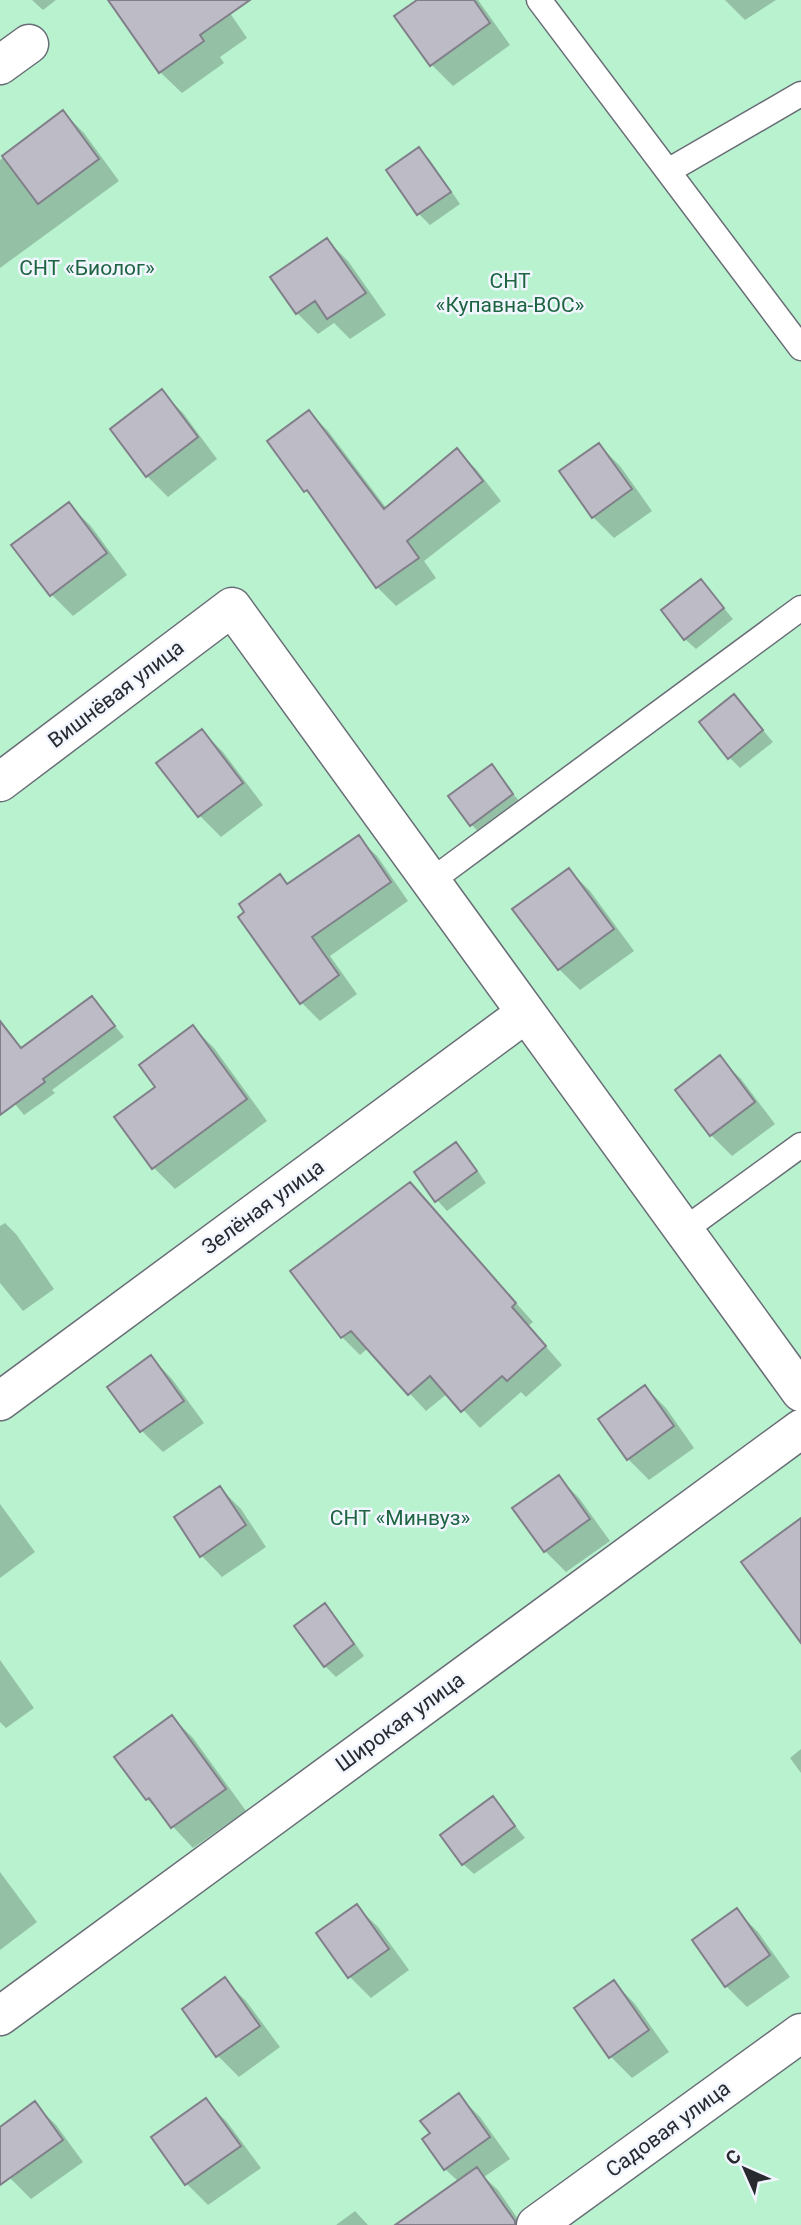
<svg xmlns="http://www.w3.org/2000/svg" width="801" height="2225" font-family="Roboto,sans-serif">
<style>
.green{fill:#b9f2cf}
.shadow{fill:#0003}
.building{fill:#bdbbc6;stroke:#81808a;stroke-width:2}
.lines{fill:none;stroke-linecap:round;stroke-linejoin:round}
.service-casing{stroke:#696d77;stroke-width:27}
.minor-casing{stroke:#696d77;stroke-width:41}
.service{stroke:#fff;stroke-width:24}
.minor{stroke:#fff;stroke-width:38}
.labels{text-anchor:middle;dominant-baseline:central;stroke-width:5;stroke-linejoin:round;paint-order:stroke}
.park-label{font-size:21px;fill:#1d6441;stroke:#f1f5fe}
.street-label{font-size:21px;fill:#292a2f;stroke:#f1f5fe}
</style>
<rect width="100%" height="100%" fill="#f1f5fe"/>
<path class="green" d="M0 0H801V2225H0Z"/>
<path class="shadow" d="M32 0H56L43 10Z
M111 0H221L247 38 220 57 224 63 182 93 160 72Z
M420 0H478L510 45 453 86 432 65 397 16Z
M725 0H776L745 20Z
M63 112 84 133 119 181 0 268V160Z
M419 149 430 160 460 204 430 225 419 214 388 170Z
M327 240 348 261 386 315 350 339 334 323 318 334 297 313Z
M162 392 183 413 217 459 168 497 147 476Z
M309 412 328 431 387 509 457 450 476 469 501 501 424 561 436 578 396 606 377 587 318 503 306 491 269 442Z
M599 445 620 466 652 511 614 538 593 517Z
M68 504 90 525 127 575 73 616 52 595 14 546Z
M701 581 733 619 696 649 685 639Z
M734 696 773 742 740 768 730 758Z
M202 731 223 752 263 805 221 837 200 816 159 763Z
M492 767 523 806 482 836 472 825Z
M358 838 377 856 408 901 330 956 357 994 320 1021 302 1003 280 876 289 885Z
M569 870 590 891 634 951 580 990 559 969Z
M92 998 124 1037 52 1090 55 1093 24 1115 0 1086V1041L9 1035 22 1049Z
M193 1027 214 1048 267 1121 175 1189 154 1168 157 1087Z
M720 1058 741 1079 775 1124 732 1156 711 1135Z
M456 1144 467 1155 486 1183 447 1211 437 1200Z
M410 1184 533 1322 528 1326 562 1365 526 1397 521 1392 480 1428 448 1393 426 1411 368 1348 360 1355 342 1337Z
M5 1223 16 1234 54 1289 23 1311 0 1283V1226Z
M151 1357 172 1379 204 1423 163 1452 142 1431Z
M645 1387 666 1408 694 1448 649 1480 628 1459Z
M558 1477 579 1498 610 1541 566 1572 545 1551Z
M220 1488 241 1509 266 1547 222 1577 201 1555Z
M0 1504 35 1552 0 1578Z
M325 1606 336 1617 364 1656 336 1677 325 1666Z
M0 1660 34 1708 6 1728 0 1722Z
M172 1717 193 1738 246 1811 193 1848 147 1799Z
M801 1749V1773L790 1758Z
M493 1798 525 1838 474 1874 463 1864Z
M0 1872 37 1922 0 1950Z
M356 1906 378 1927 409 1970 371 1998 350 1977 318 1934Z
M737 1911 758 1932 790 1977 747 2007 726 1986Z
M225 1980 246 2001 280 2047 239 2077 218 2056Z
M614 1982 635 2004 669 2052 632 2078 611 2057Z
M459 2096 480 2117 510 2159 484 2177 498 2190 522 2225H422L459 2182 445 2169 432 2133Z
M206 2101 227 2122 261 2168 208 2205 187 2184 154 2138Z
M35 2104 56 2125 83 2162 31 2199 10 2178 0 2163V2129Z
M355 2211 368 2225H336Z"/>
<path class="building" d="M108 0H250L200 35 204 41 159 73Z
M417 0H474L490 23 430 66 394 16Z
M63 110 99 159 38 204 2 156Z
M419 147 451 192 417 215 386 170Z
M327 238 366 293 327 319 315 301 296 314 270 277Z
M162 389 198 437 146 477 110 429Z
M309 410 384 509 457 448 483 481 407 541 419 558 376 588 307 490 304 492 267 441Z
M599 443 632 489 592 518 559 471Z
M69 502 107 553 50 596 11 545Z
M701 579 724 608 684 640 661 610Z
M734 694 763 730 728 759 699 722Z
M202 729 243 783 198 817 156 763Z
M492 764 513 794 470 826 448 796Z
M359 835 391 882 312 937 339 975 300 1004 238 917 244 912 239 904 280 874 287 884Z
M569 868 614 929 558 970 512 909Z
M92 996 115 1026 43 1079 45 1082 0 1115V1021L21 1048Z
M193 1025 247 1099 152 1169 114 1117 155 1087 139 1065Z
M720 1055 755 1102 710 1136 675 1090Z
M456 1142 477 1171 435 1202 414 1172Z
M410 1182 516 1303 512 1307 546 1346 507 1381 502 1376 461 1412 430 1376 408 1395 351 1331 341 1338 290 1271Z
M151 1355 184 1401 140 1432 107 1387Z
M645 1385 674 1426 627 1460 598 1419Z
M559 1475 590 1519 544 1552 512 1508Z
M220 1486 246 1525 200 1557 174 1517Z
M801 1518V1643L741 1562Z
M325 1603 354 1644 324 1667 294 1626Z
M172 1715 226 1789 171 1828 149 1798 146 1800 114 1757Z
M493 1796 515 1826 462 1865 440 1835Z
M357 1904 389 1949 348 1978 316 1933Z
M737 1908 770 1955 725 1987 692 1940Z
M225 1977 260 2026 216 2057 182 2009Z
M614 1980 649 2030 609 2058 574 2008Z
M459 2093 490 2137 444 2170 422 2139 430 2133 420 2121Z
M206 2098 241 2146 185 2185 151 2137Z
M35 2101 63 2140 0 2185V2127Z
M477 2167 515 2221V2225H395Z"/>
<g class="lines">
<g class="service-casing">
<path id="service" d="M539 0 801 348
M668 171 801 94
M431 881 801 608
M684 1230 801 1145"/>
</g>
<g class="minor-casing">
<path id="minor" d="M0 65 29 44
M0 782 232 607 801 1392
M0 1401 526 1013
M0 2016 801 1429
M536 2225 801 2033"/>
</g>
<use href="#service" class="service"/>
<use href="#minor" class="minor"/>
</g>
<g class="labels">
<g class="park-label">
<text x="87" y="268">СНТ «Биолог»</text>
<text x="510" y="281">СНТ<tspan x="510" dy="24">«Купавна-ВОС»</tspan></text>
<text x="400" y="1518">СНТ «Минвуз»</text>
</g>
<g class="street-label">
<text transform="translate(116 694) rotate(-37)">Вишнёвая улица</text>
<text transform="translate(263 1207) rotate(-36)">Зелёная улица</text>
<text transform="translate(400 1722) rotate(-36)">Широкая улица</text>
<text transform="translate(668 2129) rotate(-36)">Садовая улица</text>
</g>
</g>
<g transform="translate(745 2169) rotate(315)" stroke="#f1f5fe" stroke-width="5" paint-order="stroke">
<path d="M0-5L12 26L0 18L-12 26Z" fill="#292a2f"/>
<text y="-10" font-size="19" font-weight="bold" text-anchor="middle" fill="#292a2f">С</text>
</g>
</svg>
